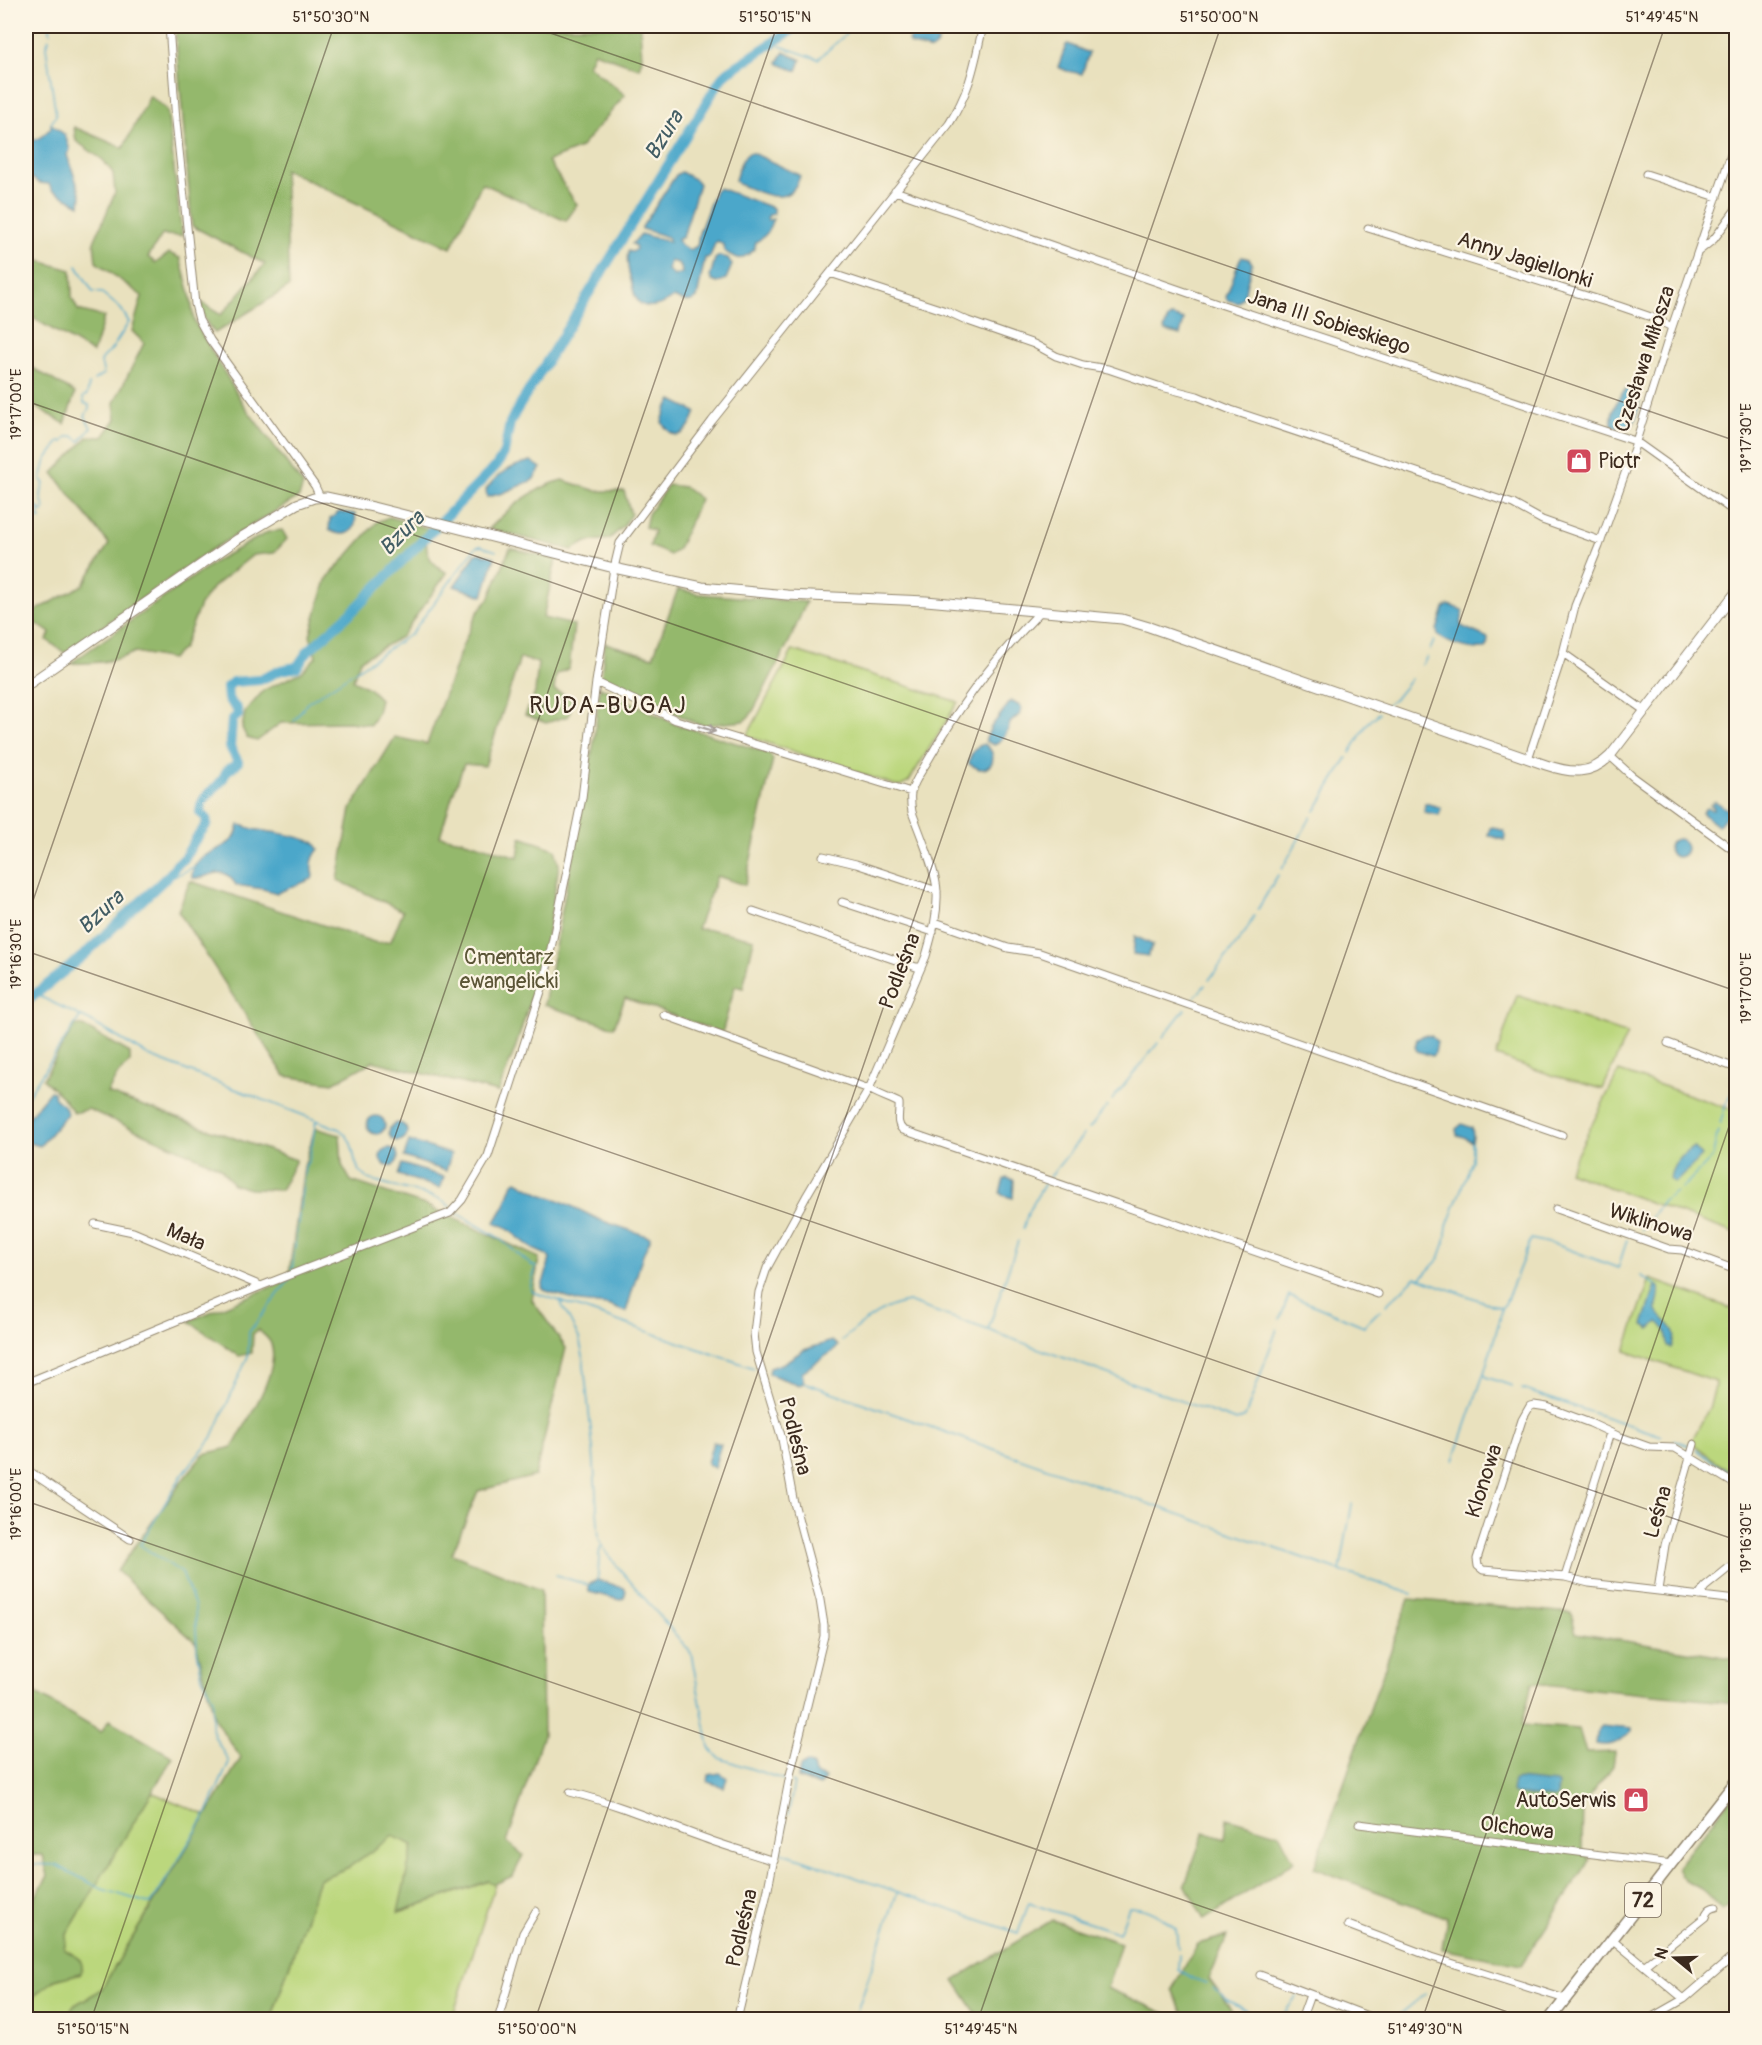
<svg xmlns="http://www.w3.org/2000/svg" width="1762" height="2045" font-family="Pangolin,sans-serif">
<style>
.green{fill:#bbd77d;stroke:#7b804e;stroke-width:1.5}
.forest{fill:#94b86c;stroke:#687145;stroke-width:1.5}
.water{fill:#4ba7ca;stroke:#436874;stroke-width:1.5;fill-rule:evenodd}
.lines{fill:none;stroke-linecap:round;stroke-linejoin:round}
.stream{stroke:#4ba7ca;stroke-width:1.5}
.river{stroke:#4ba7ca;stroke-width:10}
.minor-casing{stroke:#92866e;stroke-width:9}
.tertiary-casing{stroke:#92866e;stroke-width:11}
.primary-casing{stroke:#92866e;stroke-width:13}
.minor{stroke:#fff;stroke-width:7}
.tertiary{stroke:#fff;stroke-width:9}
.primary{stroke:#fff;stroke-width:10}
.oneway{stroke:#a79f9a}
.ticks{fill:none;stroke:#3b2a1e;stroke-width:1.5;stroke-opacity:0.45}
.labels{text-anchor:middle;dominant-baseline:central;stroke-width:4.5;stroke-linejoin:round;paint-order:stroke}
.shield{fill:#fcf5e5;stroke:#75675a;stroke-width:1.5}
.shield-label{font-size:20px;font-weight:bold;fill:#3b2a1e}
.street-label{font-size:21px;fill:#3b2a1e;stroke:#fcf5e5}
.poi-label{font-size:21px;fill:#3b2a1e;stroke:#fcf5e5;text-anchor:start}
.park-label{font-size:21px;fill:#5b5536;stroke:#fcf5e5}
.water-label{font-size:22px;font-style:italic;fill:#415c63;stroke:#fcf5e5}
.quarter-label{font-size:24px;letter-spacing:1.5px;fill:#3b2a1e;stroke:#fcf5e5}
.neatline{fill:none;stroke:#3b2a1e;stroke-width:2}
.ticks-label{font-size:15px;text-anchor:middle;fill:#3b2a1e}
</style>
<rect width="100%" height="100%" fill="#fcf5e5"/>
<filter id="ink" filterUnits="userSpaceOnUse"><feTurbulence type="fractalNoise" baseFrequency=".0167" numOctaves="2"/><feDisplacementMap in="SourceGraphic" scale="12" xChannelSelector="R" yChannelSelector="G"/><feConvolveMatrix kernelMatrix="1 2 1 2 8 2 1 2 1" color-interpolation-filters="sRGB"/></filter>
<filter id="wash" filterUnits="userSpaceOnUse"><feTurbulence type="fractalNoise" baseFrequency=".008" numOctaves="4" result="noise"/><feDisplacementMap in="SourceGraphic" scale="24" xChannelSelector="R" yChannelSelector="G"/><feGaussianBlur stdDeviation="1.35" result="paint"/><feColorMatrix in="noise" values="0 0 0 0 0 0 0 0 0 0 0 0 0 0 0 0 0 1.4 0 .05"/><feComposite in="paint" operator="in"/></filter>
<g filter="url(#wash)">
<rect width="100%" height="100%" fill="#e9e1be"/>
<path class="green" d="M793 650 958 702 909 781 900 786 895 785 747 736Z
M1517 995 1627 1034 1603 1089 1555 1076 1496 1056Z
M1619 1071 1736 1111V1234L1568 1172Z
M1650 1279 1736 1310V1474L1727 1470 1691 1442 1710 1406 1716 1382 1625 1351Z
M151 1792 206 1815 101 1990 73 2006 66 2019H29L26 2015 34 1996 55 1980 81 1973 80 1959 64 1949 67 1934Z
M393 1835 413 1844 399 1912 489 1881 495 1884 452 2019 271 2020 319 1879 349 1867Z"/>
<path class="forest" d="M175 26H640L642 59 639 68 594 52 588 65 625 95 580 148 548 161 577 205 566 221 482 183 451 248 284 169 289 287 215 333C205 323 202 315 199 301L221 315 265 264 192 226Z
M150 96 167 110 182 236 162 235 148 257 156 263 169 253 180 258 190 294 194 321 243 404 303 485 299 497 209 551 65 653 47 640 50 633 26 616 83 585 109 544 53 473 88 437H103L116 419 114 403 144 343 132 331 142 296 96 262 94 242 115 193 113 173 103 160 76 141 74 127 123 148Z
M26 257 71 270 72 298 78 310 104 317 93 353 26 314Z
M26 364 75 393 65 424 26 401Z
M562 480 597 491H624L631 514 623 527 609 539 586 542 572 550 489 529C510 507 532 489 562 480Z
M668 485 684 487 700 499 678 549 670 555 650 546 654 531 645 527 648 514Z
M389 517 427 528C425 553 426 560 447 573L401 637 360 660 353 680 370 689 380 699 377 713 370 725 350 722 281 723 257 741 247 738 242 728 245 712 264 690 302 672 316 657 310 635 326 580 377 522Z
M282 530 287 539 274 553 253 555 213 587 200 605 183 648 171 659 135 652C115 662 94 664 71 663L219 559 268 532Z
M510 548 556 559 543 618 574 625 569 668 556 675 554 690 572 698 569 716 546 723 525 715 535 693 538 663 520 658 485 766 464 764 452 797 440 836 462 840 518 857 521 837 555 849 559 865 544 956 515 1049 498 1092 373 1061 333 1083 285 1076 178 911 190 881 377 943 391 941 403 911 338 880 351 809 395 737 427 744 462 647 477 613 489 599Z
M678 589 699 594 806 602 792 636 752 713 744 721 706 725 695 723 609 680 601 678 605 643 653 657Z
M600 687 675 724 768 753 773 759 745 885 717 876 697 929 714 930 754 939 743 988 735 986 722 1033 625 998 614 1027 544 1005 594 742Z
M75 1025 83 1026 130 1053V1062L118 1074 107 1093 296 1160 281 1190 250 1189 233 1184 220 1167 88 1109 74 1113 63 1098 43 1079Z
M315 1128 340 1135 342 1165 351 1181 425 1205 539 1258 532 1300 566 1348 535 1476 478 1491 452 1554 541 1590 543 1735 507 1842 523 1855 513 1876 495 1884 488 1881 398 1912 413 1845 393 1836 349 1867 319 1879 271 2019 66 2020 73 2006 101 1990 241 1758 215 1720 196 1643 117 1571 185 1477 204 1454 233 1447C246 1422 281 1371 271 1344 269 1338 263 1334 258 1330L253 1334 252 1353 239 1356 189 1321 288 1280 304 1167Z
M1409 1599 1571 1613 1576 1633 1736 1659V1703L1532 1683 1522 1725 1579 1729 1586 1753 1615 1752 1613 1766 1583 1804 1582 1847 1590 1861 1521 1965 1442 1949 1447 1918 1314 1868Z
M26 1688 101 1732 109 1720 173 1757 67 1934 64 1949C74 1956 86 1959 81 1973L54 1980 34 1996 27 2015 29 2020 26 2019V1912L48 1876 43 1855H26Z
M1736 1792V1899L1722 1910C1715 1903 1708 1894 1701 1889 1688 1881 1683 1884 1677 1867Z
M1227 1818 1280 1834 1294 1862 1204 1920 1185 1884 1204 1832 1225 1839Z
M1052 1920 1121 1943 1107 1988 1171 2016 1170 2019H980L954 1980Z
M1227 1936 1209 1979 1231 2009 1228 2019H1185L1172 1989 1198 1944Z"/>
<path class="water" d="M918 26H945L936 46 931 50 910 44 908 41Z
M1068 44 1089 53 1082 74 1067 71 1058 67 1066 45Z
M784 52 801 60 797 71 779 64 778 62Z
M51 124 65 135 70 150 67 155 81 195 80 205 52 190 49 184 39 183 26 174V150L27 144 26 142 27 140C39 142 44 134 51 128Z
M749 153H753L797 174 800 176C789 210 762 193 738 184L735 180C738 171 740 159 749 153Z
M681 172 696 180 699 184 683 237 677 240 682 246 690 250 697 246 699 233 715 190 719 188 773 208 774 214 769 215 767 218 768 220 773 219C767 232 770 233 756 242L754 250C739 261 740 261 724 251L723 245 718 241 715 243 710 257 705 258 697 298C690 304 681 301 674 297 664 305 643 313 636 298 634 294 633 289 632 284 629 273 626 263 628 251L632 252 636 249 635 245 632 244 641 234 670 242 668 237 642 229V227L676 175ZM670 261 678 263 681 267 682 273 674 276 668 270Z
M719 256 728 258 732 265 726 279 717 283 712 281 710 277 715 259Z
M1242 257 1249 259 1252 263 1244 295 1238 303 1227 300 1226 297 1240 259Z
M1172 316 1184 320 1180 335 1166 331 1164 329 1168 319Z
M1626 389 1636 392 1640 399C1638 410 1637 427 1625 430L1612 425C1610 413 1618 397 1626 389Z
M672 400 696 412C689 431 677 447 662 422L666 409Z
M531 461 541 468 533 480 503 493 487 497 486 490C496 474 514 465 531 461Z
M339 512 355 514C358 534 344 538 329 530L330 519Z
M479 553 495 557 483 596 454 586 476 554Z
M1449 605 1463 610 1461 626 1488 638 1487 647 1484 649C1470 650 1449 645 1438 635L1437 630 1444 608Z
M1011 701 1020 706 1022 709 1020 714 1010 723C1008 733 1003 740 994 745L985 741 991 727Z
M984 744C994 750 997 763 985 769H979L969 764C970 754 975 747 984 744Z
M1715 801 1728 810V814L1718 826 1702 813 1706 808 1713 810 1714 807 1710 805Z
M1425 803 1439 807 1441 809 1439 815 1424 812Z
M239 825C247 825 251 830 258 830 273 832 302 837 315 843L319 849C312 857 310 866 313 876L312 879 277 893 263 889 236 885C220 860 209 881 192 878 192 852 219 854 233 839 236 836 238 829 239 825Z
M1493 827 1504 831 1506 835 1504 840 1488 835 1490 828Z
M1669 848a9 9 0 1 1 18 0a9 9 0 1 1-18 0Z
M1135 936 1153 945 1148 956 1133 954Z
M1424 1035 1431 1036 1437 1042 1435 1053 1432 1056 1417 1051 1415 1047 1417 1039Z
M50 1091 53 1092 55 1098 65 1107 67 1114 40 1146 26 1142V1120Z
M367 1125a9 9 0 1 1 18 0a9 9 0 1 1-18 0Z
M389 1132a9 9 0 1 1 18 0a9 9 0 1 1-18 0Z
M1462 1124 1472 1128 1473 1135 1472 1142 1464 1137 1457 1135 1456 1129Z
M409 1141 451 1154 446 1171 404 1157Z
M1694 1147 1702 1156 1678 1180 1674 1182 1670 1180C1670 1167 1683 1153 1694 1147Z
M380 1157a9 9 0 1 1 18 0a9 9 0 1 1-18 0Z
M402 1164 444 1177 440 1188 398 1175Z
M1007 1178 1014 1180 1013 1198 1002 1195 1000 1193 1004 1179Z
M517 1181 540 1194 559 1200 600 1220 650 1237V1240L643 1254 626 1312 607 1305 579 1302 544 1290 542 1287 550 1259 547 1255 533 1249 504 1226 496 1224 495 1222 505 1205 513 1183Z
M1656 1285 1659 1287C1661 1296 1656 1302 1657 1311 1665 1325 1681 1327 1672 1348L1668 1346C1667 1336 1667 1328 1658 1322L1650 1329 1643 1325Z
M832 1341 838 1346 836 1349 802 1372 804 1383 799 1385 769 1374 770 1368 782 1364 804 1350Z
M713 1442 721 1444 714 1468 707 1463Z
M597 1580 624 1588 626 1591 624 1598 620 1600 589 1592 588 1585Z
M1601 1726 1632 1729V1732C1620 1741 1612 1748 1596 1744L1598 1729Z
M807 1763 813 1766 815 1774 825 1778 820 1786 798 1778 800 1767Z
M720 1773 727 1778 724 1787 708 1782 709 1775Z
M1516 1779 1556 1783 1558 1785 1557 1796 1555 1798 1514 1794 1512 1792 1514 1780Z"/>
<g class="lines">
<path class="stream" d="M50 33V26
M49 39 46 47 56 115 51 124
M780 46 818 59 845 35 850 26
M77 266 93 292 102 293 121 309 129 322 112 349 102 359 101 363 104 374 94 380
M26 496 40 510
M26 530 30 526 29 523 31 520 41 519 39 515 41 510 43 512 45 508C40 499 40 493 44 484L41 479 46 460 60 441 63 442 67 437 73 436 80 441 91 428 85 416 89 408V405L84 403 83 397 87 395 89 384
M26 554 28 556 26 558
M1430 650 1434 641
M1422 665 1427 657
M1387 705 1394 700 1411 679
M294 721 307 703 411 634 476 547 481 546 496 551
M1350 753 1367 724 1379 713
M1315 811 1347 758
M1282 869 1311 817
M170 874 175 876 194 867
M1258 909 1278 875
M1209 980 1246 931 1254 916
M35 994 90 1021 149 1056 339 1129C361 1144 346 1163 368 1179L438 1198 451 1207
M1190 1003 1205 985
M1163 1037 1185 1009
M26 1098 80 1017
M1112 1100 1158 1043
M1720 1124 1726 1104 1736 1085
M1089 1129 1107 1106
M1049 1178 1084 1134
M1681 1189 1712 1158 1718 1131
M457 1213 499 1238 531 1265 536 1267 530 1288 533 1292 754 1368
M1023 1229 1029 1210 1045 1183
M1642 1230 1663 1201 1676 1192
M292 1270 305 1166 309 1160 316 1121
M1641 1276 1656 1285
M1421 1278 1439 1259 1445 1242 1447 1226 1472 1161V1142
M560 1301 579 1338 583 1356 593 1449 599 1539 607 1554 691 1653 709 1747 719 1758 785 1780
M1386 1305 1416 1277 1501 1308 1500 1319 1484 1373 1486 1377 1512 1386
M1501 1308 1505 1304 1531 1239 1560 1246 1618 1268 1627 1240
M1280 1319 1289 1295 1364 1326 1380 1310
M988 1330 1236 1421 1245 1417 1277 1329
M842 1340C863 1323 881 1306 908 1302L988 1330 1018 1241
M803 1382 1340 1571 1412 1594
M1522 1389 1662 1436
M1674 1440 1690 1446
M1696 1449 1736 1479
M1454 1460 1484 1373
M1340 1571 1352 1504
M556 1575 588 1585
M597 1580C600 1569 597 1556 601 1546
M788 1815 794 1783 792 1782
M786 1822 781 1852 1018 1933 1029 1903 1119 1933 1129 1907C1148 1907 1162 1917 1176 1929L1178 1948
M26 1864 56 1865 102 1889 151 1904 206 1815 229 1762 214 1736 212 1728 213 1699 202 1677 197 1650 195 1606 182 1573 140 1545 182 1475 212 1438 248 1356 249 1332 290 1279
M1179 1954 1178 1969 1194 1979 1207 1983
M1213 1988 1227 2000 1244 2009 1245 2020
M1244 2009 1264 2020
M1376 2016 1387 2020
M854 2020 897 1893
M1280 2020 1297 1995
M1393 2020 1425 1994"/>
<path class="river" d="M26 1002 84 955 170 874 176 865 184 859 195 840 207 824 206 818 200 812C202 793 213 793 222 780 224 778 225 773 227 771 231 767 235 767 238 762L230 747 232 720 238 715 237 709 228 699 227 687 233 682 260 680 281 670 297 667 308 651 354 610 497 465 504 453 510 423 515 413 721 79 728 72 798 26"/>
</g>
</g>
<g filter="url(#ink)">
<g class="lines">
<g class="minor-casing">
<path id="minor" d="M169 26 176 121 195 304 199 320 210 340 315 486 320 497
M1646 174 1717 197
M895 191 1223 305 1635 441 1736 513
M1368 228 1619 306 1651 317 1672 327
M1699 251 1714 239 1736 209
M830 273 946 311 968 321 1034 344 1056 356 1083 365 1108 369 1158 386 1197 396 1231 410 1513 504 1542 520 1601 541
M1563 653 1645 711
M596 682 676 720 911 792
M1610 756 1632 776 1736 852
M1528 759 1563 653 1575 606 1599 546 1633 451 1672 327 1736 140
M823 856 856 864 937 891
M842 902 933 932
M753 911 916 967H921
M935 922 1008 948 1040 953 1562 1135
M664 1015 869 1089C879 1095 889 1098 899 1103 900 1113 895 1123 903 1130L1378 1294
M1668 1043 1736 1068
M1556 1209 1669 1249 1682 1250 1736 1270
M95 1224 133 1232 261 1286
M26 1383 261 1286 442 1216 450 1213 462 1200 488 1156 544 982 582 798 596 682 614 568 620 543 712 421 949 124C971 89 974 65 983 26
M26 1469 130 1539
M1736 1485 1675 1448 1649 1447 1618 1436 1590 1423 1547 1407 1534 1405 1530 1406 1522 1420 1477 1559 1478 1566 1483 1570 1565 1577 1589 1583 1736 1600
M1565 1577 1610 1433
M1658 1590 1665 1545 1694 1444
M1699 1596 1705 1587 1736 1562
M570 1792C619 1804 664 1824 712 1841 732 1848 753 1854 774 1861
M1359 1824 1672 1864
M1348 1925 1432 1957 1565 1999
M1612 1939 1684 1999
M1645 1965 1705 1917C1707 1911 1709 1908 1716 1907
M1260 1975 1378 2020
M498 2020 523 1933 536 1911
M737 2020 768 1889 790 1775 824 1636V1625L820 1600 793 1499 782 1439 756 1352 754 1333 759 1292 767 1268 807 1195 869 1089 926 956C932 935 938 915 937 892 937 873 919 832 912 812 911 806 910 799 911 793 914 780 924 768 930 757 961 703 996 657 1039 613
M1301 2020 1310 1995
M1647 2020 1684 1999 1736 1954"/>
</g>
<g class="tertiary-casing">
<path id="tertiary" d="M26 686 238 539 297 504 314 498 326 497 373 507 614 568 702 587 787 595 926 601 1122 619 1149 627 1546 765C1570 773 1590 776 1610 756L1736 592"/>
</g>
<g class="primary-casing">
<path id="primary" d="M1549 2020 1736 1781"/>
</g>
<use href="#minor" class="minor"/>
<use href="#tertiary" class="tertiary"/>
<use href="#primary" class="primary"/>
</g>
<defs><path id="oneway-shaft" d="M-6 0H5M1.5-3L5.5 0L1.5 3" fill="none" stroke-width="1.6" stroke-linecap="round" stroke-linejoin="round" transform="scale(1.5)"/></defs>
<use class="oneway" href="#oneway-shaft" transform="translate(707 729) rotate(17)"/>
</g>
<path class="ticks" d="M530 26 1736 441M26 401 1736 991M26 921 334 26M26 951 1736 1540M26 1501 1531 2020M91 2020 777 26M535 2020 1221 26M978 2020 1665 26M1422 2020 1736 1106"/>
<defs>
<g id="shop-square" transform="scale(1.35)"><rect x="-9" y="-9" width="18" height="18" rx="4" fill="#d1495b" stroke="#fcf5e5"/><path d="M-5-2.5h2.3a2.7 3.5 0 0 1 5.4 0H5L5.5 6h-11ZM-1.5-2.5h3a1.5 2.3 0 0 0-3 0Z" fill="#fff"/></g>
</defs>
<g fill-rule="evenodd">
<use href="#shop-square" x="1579" y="461"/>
<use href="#shop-square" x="1636" y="1800"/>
</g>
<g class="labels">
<rect class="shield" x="1625" y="1883" width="36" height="34" rx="4.5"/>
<g class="shield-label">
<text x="1643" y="1900">72</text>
</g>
<g class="street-label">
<text transform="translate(1525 260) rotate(18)">Anny Jagiellonki</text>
<text transform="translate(1329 322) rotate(18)">Jana III Sobieskiego</text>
<text transform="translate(1645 359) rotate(-72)">Czesława Miłosza</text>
<text transform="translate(900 971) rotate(-69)">Podleśna</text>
<text transform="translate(1651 1223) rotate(17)">Wiklinowa</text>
<text transform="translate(186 1237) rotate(23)">Mała</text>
<text transform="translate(795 1436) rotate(76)">Podleśna</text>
<text transform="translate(1484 1481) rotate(-72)">Klonowa</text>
<text transform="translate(1658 1512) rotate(-74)">Leśna</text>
<text transform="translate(1517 1828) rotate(7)">Olchowa</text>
<text transform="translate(742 1928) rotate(-77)">Podleśna</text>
</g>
<g class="poi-label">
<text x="1598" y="461">Piotr</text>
<text x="1616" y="1800" text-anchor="end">AutoSerwis</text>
</g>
<g class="park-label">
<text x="509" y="957">Cmentarz<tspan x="509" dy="24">ewangelicki</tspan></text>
</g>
<g class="water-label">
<text transform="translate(664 135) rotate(-58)">Bzura</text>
<text transform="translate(402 533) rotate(-45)">Bzura</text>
<text transform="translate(101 912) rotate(-43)">Bzura</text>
</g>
<g class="quarter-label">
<text x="608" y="705">RUDA-BUGAJ</text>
</g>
</g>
<rect width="1762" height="2045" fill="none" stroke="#fcf5e5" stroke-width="66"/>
<g transform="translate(1675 1958) rotate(289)" stroke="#fcf5e5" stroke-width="4.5" paint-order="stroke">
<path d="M0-4.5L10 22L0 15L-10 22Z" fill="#3b2a1e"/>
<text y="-9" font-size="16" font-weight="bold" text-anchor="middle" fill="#3b2a1e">N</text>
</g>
<rect x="33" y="33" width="1696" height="1979" class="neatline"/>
<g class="ticks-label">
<text x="331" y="22">51°50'30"N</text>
<text x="775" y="22">51°50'15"N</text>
<text x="1219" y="22">51°50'00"N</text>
<text x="1662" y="22">51°49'45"N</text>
<text transform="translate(16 404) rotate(-90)" y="5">19°17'00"E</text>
<text transform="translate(1746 438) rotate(-90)" y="5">19°17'30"E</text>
<text transform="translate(16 954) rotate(-90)" y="5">19°16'30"E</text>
<text transform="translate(1746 988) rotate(-90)" y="5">19°17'00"E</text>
<text transform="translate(16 1504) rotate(-90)" y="5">19°16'00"E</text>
<text transform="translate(1746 1538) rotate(-90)" y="5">19°16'30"E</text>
<text x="93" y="2034">51°50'15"N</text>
<text x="537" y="2034">51°50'00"N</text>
<text x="981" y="2034">51°49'45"N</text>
<text x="1425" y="2034">51°49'30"N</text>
</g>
</svg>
